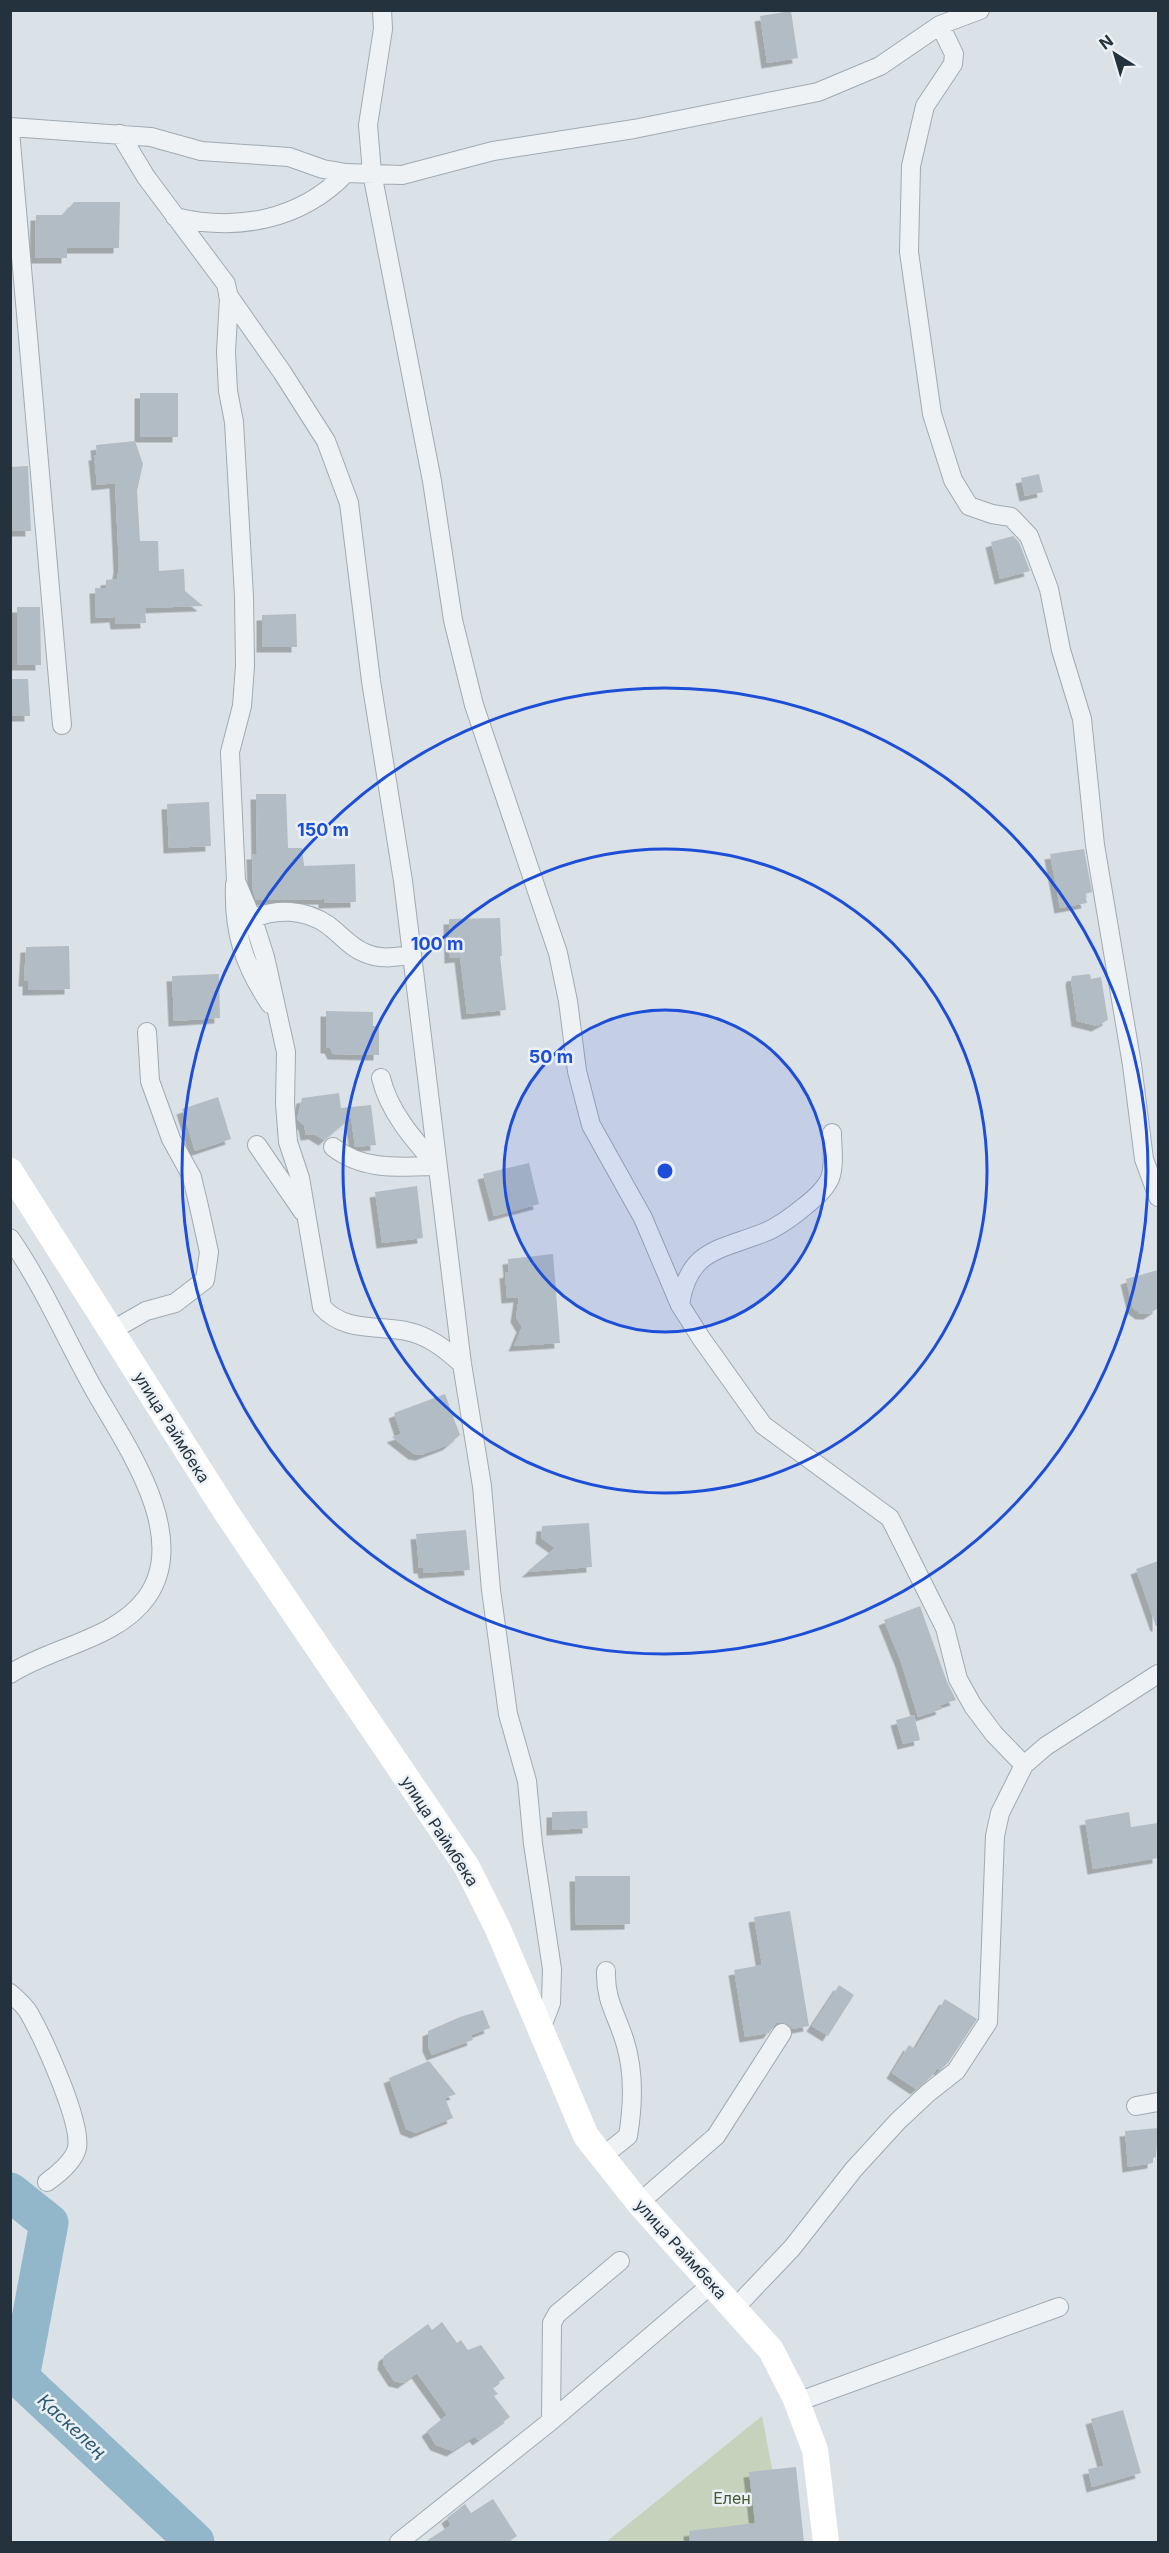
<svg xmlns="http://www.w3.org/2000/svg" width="1169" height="2553" font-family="Inter,sans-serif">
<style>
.green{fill:#c5d2bc}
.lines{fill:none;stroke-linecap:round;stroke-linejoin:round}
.river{stroke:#93b7ca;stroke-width:39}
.building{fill:#b2bcc4;filter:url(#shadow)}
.street-casing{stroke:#a0aab1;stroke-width:20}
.street{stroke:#eef2f5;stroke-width:18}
.secondary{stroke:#fff;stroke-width:26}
.ring{fill:none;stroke:#1d4ed8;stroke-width:3}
.labels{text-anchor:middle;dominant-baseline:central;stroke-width:5;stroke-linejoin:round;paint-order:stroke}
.street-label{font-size:16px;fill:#24323e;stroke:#ebf1f5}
.park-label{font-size:16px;fill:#405b31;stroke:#ebf1f5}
.water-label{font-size:18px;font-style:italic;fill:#2c5874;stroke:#ebf1f5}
.centre{fill:#1d4ed8;stroke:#ebf1f5;stroke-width:3}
.ring-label{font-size:18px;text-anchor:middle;font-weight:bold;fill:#1d4ed8;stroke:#ebf1f5;stroke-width:5;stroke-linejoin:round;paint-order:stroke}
</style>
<defs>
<filter id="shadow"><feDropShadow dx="-5.5" dy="5.5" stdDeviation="0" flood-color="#0004"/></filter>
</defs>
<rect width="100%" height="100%" fill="#dbe2e7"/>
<path class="green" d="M762 2416 786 2542H606Z"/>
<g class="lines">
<path class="river" d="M10 2192 49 2223 20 2378 195 2542"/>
</g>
<path class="building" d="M791 11 798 58 767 63 760 16Z
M74 202H120L119 248H67V258H35L36 215H63Z
M140 393H178V437H140Z
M135 441 143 464 137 491 140 541H158L159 571 184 569 185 591 203 606 145 608 146 623 116 624 115 617 96 618 95 588H106V580L117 579 119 567 115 483 97 485 94 455H97L96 445Z
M28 466 31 531H13L10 467Z
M1039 474 1043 492 1025 496 1021 478Z
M1013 536 1019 542 1030 571 1000 579 991 542Z
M17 607H40L41 665H17Z
M296 614 297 647H262V615Z
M10 679H28L30 716H10Z
M256 794H286L288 848H302L304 866 355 864 356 902 324 903V899L256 900 253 891 252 854H257Z
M209 802 211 846 169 848 167 804Z
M1084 849 1092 892 1085 894 1087 903 1060 908 1050 854Z
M500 918 502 956H500L506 1010 467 1014 460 957 450 958 449 919Z
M69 946 70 989 28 990V981H24L26 947Z
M219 974 220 1018 174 1021 172 976Z
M1090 974 1091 979 1101 977 1108 1020 1097 1026 1077 1021 1071 980 1072 976Z
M326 1011 373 1012V1026H379V1055L333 1054 330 1048H326Z
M339 1093 341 1108 371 1105 376 1145 355 1147 351 1117 324 1140 314 1134 306 1135 304 1125 297 1119 302 1098Z
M218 1097 231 1139 195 1151 182 1109Z
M529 1163 539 1204 494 1216 483 1174Z
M417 1186 423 1238 382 1243 375 1192Z
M553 1254 560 1343 514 1346 522 1327 516 1317 519 1297 507 1298 505 1273 509 1272 508 1259Z
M1158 1270V1308L1149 1314H1141L1133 1308 1126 1279Z
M445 1394 460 1435 448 1445 421 1455 414 1454 392 1437 401 1434 394 1413Z
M589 1523 592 1567 527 1572 555 1548 541 1538 542 1526Z
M466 1530 470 1570 424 1573 423 1568H419L416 1534Z
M1158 1561V1626H1156L1136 1569Z
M920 1606 947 1682 956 1700 940 1705 942 1709 918 1717 901 1662 884 1620Z
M914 1715 920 1740 903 1744 896 1720Z
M587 1811 588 1828 552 1830V1812Z
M1129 1812 1131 1827 1158 1823V1858L1093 1869 1085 1820Z
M575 1876H630V1924L576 1925Z
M790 1911 809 2026 792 2029 782 2022 776 2023 769 2033 745 2037 734 1970 762 1965 754 1917Z
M839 1985 854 1995 828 2036 812 2026Z
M945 1999 977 2019 948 2063 940 2070 937 2068 932 2076 916 2089 892 2073 909 2045 915 2049Z
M483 2010 490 2028 471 2035 473 2040 432 2055 428 2046V2031L460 2017Z
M429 2061 456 2094 445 2098 453 2118 416 2133 406 2129 389 2078Z
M1158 2128 1156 2157 1153 2158V2163L1128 2167 1125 2131Z
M442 2322 457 2343 461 2340 468 2350 481 2345 505 2378 492 2387 498 2394 494 2396 510 2417 478 2440 475 2436 452 2451 436 2445 427 2431 447 2415 417 2373 403 2383 394 2381 383 2364 384 2356 428 2324 432 2330Z
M1123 2410 1141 2473 1092 2487 1088 2469 1104 2466 1091 2419Z
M796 2467 804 2542H690L689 2531 755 2523 749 2472Z
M493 2499 517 2536 508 2542H425L451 2525 447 2518 465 2504 471 2513Z"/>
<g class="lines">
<g class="street-casing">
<path id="street" d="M382 10 383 29 368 125 372 173 432 481 453 620 474 705 558 953 568 1001 577 1071 591 1125 643 1218 680 1305 701 1338 763 1425 890 1518 945 1628 958 1679 973 1706 994 1734 1024 1765
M940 25 954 54 953 64 925 106 911 166 909 252 932 414 953 480 969 506 992 514 1011 517 1029 536 1049 589 1061 650 1082 719 1095 845 1132 1065 1144 1159 1158 1197
M10 127 151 137 201 151 289 157 323 169 346 173 402 175 493 151 634 129 818 92 880 66 940 25 980 10
M10 131 62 725
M120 134 146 177 226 284 229 298 226 352 228 391 234 422 244 596 245 666 242 706 230 752 236 881 255 926 265 957 286 1052 285 1104 288 1142 300 1178 322 1307C344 1332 376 1325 406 1331 429 1336 444 1348 462 1364
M175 217C237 232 301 220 346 173
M228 295 282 372 326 441 349 503 371 681 403 881 462 1364 482 1486 491 1590 508 1714 527 1781 533 1844 552 1969 551 2003 541 2029
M235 884C233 932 244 965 270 1004
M252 919C276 908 305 909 328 925 340 934 351 948 365 953 381 960 395 957 411 955
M381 1078C389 1112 414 1140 437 1166
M257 1145 303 1212
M333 1147C363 1171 400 1167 437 1166
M10 1238C44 1287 67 1342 96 1393 127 1447 190 1536 147 1597 116 1640 53 1646 10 1674
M680 1305C688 1250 719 1250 763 1233 779 1227 793 1216 805 1206 814 1199 826 1188 830 1178 835 1165 832 1147 832 1133
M111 1331 146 1311 175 1303 205 1280 209 1252 200 1211 192 1177 171 1139 150 1081 147 1032
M10 1993C17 1999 25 2006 29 2013 43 2038 82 2122 77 2148 74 2161 57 2175 47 2182
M1136 2106 1158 2102
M600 2154 613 2148 628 2136C633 2106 634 2071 625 2042 617 2015 605 2001 606 1971
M639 2203 716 2136 782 2033
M734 2309 792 2248 854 2169 898 2121 928 2093 956 2071 988 2022 995 1836 1000 1813 1024 1765 1046 1746 1158 1674
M797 2402 1059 2307
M551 2421 552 2323 557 2314 620 2261
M399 2542 551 2421 712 2284"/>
</g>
<use href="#street" class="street"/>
<path class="secondary" d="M10 1171 228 1515 467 1867 498 1929 586 2136 639 2203 771 2350 795 2397 815 2450 826 2542"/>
</g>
<circle cx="665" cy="1171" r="161" fill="#1d4ed8" fill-opacity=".12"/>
<g class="ring">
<circle cx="665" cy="1171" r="161"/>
<circle cx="665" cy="1171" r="322"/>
<circle cx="665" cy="1171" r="483"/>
</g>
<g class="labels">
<g class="street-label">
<text transform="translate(172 1427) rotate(58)">улица Раймбека</text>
<text transform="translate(440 1831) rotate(57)">улица Раймбека</text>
<text transform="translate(681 2249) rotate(48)">улица Раймбека</text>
</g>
<g class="park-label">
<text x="732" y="2498">Елен</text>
</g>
<g class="water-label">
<text transform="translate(72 2426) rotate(43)">Қаскелең</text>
</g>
</g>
<circle cx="665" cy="1171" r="9" class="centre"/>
<g class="ring-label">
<text x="323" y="836">150 m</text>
<text x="437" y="950">100 m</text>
<text x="551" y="1063">50 m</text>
</g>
<rect width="1169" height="2553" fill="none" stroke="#24323e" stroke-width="24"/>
<g transform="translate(1115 54) rotate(323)" stroke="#ebf1f5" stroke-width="4.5" paint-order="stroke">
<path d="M0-4.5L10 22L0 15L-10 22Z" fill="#24323e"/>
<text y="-9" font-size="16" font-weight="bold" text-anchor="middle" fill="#24323e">N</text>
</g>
</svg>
